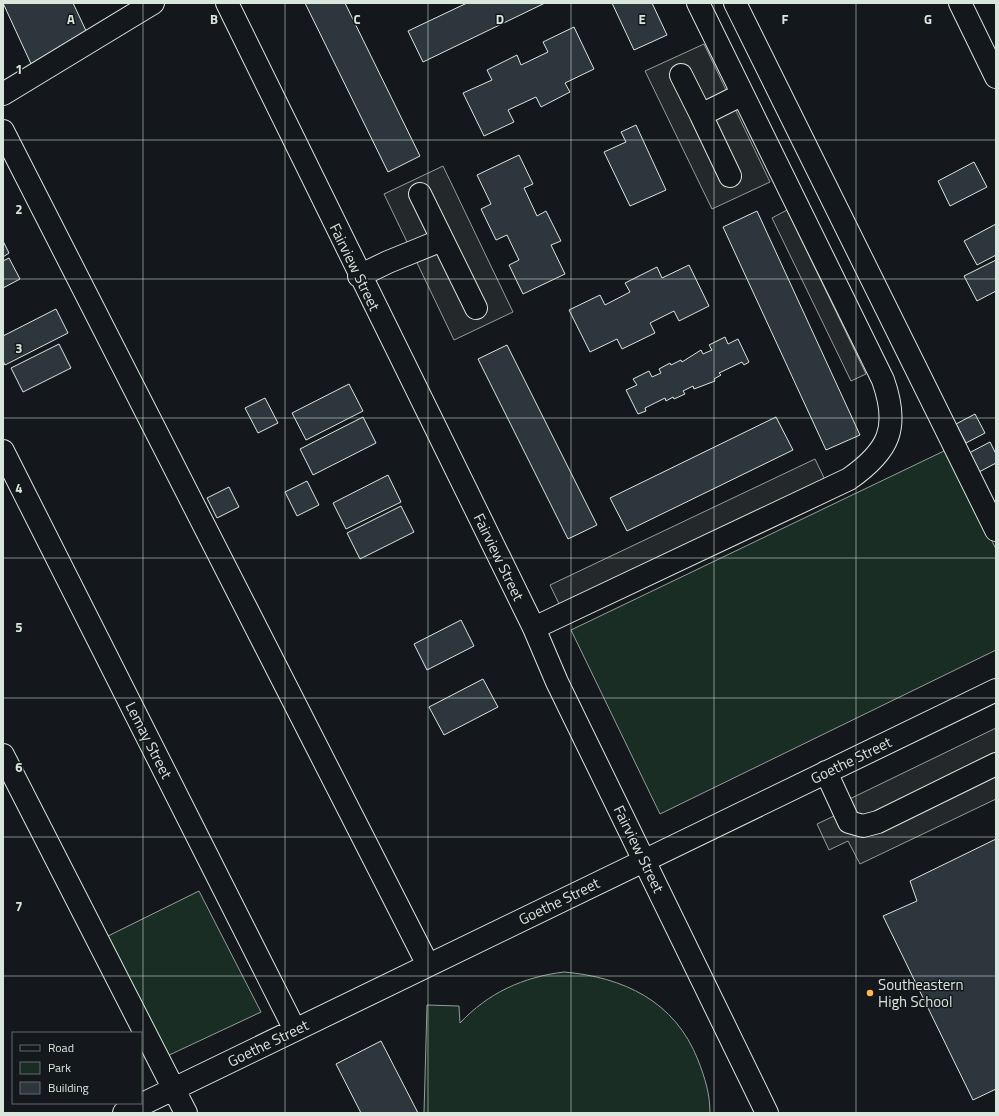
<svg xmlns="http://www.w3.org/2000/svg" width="999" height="1116" font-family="'Titillium Web',sans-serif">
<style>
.green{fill:#1a2d24;stroke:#939e99}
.parking{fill:#24282b;stroke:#939e99}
.building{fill:#2c363c;stroke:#d8e6dc}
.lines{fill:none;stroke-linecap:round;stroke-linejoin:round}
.minor-casing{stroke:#d8e6dc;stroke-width:24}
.minor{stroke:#14181c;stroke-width:22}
.grid{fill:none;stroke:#d8e6dc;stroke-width:1;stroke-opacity:0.55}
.poi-dot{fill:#ffb74d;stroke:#14181c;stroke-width:1.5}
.labels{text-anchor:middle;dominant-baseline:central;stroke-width:3;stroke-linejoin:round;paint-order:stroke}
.street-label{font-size:15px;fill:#d8e6dc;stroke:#14181c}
.poi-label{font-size:15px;fill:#d8e6dc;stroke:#14181c;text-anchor:start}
.grid-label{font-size:13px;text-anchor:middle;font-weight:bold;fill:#d8e6dc;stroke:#14181c;stroke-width:3;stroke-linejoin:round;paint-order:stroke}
</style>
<rect width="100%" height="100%" fill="#14181c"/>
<path class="green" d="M946 450 996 549V650L660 814 571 630Z
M199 891 261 1012 165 1057 104 938Z
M564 972C623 977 675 1001 698 1060 705 1078 710 1094 710 1113H424L427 1005 459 1006 460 1023C488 993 523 977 564 972Z"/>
<path class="parking" d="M704 44 770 182 712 209 645 71Z
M443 166 513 312 454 340 384 194Z
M787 210 866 374 851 381 772 218Z
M815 459 827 484 562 610 550 585Z
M996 728V799L860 864 848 841 829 850 817 824 834 816 831 808Z"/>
<path class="building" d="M3 3H73L88 35 32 66Z
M305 3H345L420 156 388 172Z
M467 3H545L423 62 408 31Z
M612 3H652L667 35 634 50Z
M574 27 594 69 565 83 570 92 541 107 536 97 508 110 514 122 484 136 463 93 492 80 487 70 517 55 521 65 548 52 543 42Z
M636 125 666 190 630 206 604 152 626 142 621 132Z
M519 155 533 184 524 188 537 216 546 211 561 241 551 245 565 274 523 294 509 265 519 260 507 235 496 240 481 209 491 204 477 175Z
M974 162 987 187 950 206 938 181Z
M757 211 860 435 826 450 723 227Z
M996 224V255L977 265 964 241Z
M3 241 9 253 3 257Z
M9 258 20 279 3 288V261Z
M996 260V291L977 301 964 276Z
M689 265 709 306 679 321 674 311 650 323 655 333 622 349 617 339 590 352 569 310 600 295 605 305 630 292 625 283 657 267 662 278Z
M56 309 68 333 5 365 3 361V336Z
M725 337 728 344 738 339 749 362 744 365 742 362 719 373 721 375 714 379 715 381 694 389 693 386 683 391 685 394 674 399 673 397 666 401 665 398 645 408 646 411 638 414 626 390 637 385 633 379 649 371 652 377 661 373 659 369 670 363 671 365 681 360 682 362 701 350 703 354 712 350 709 345Z
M59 344 71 368 23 392 11 368Z
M507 345 597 525 568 539 478 359Z
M349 384 363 411 306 440 292 413Z
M265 398 278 423 258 433 245 408Z
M975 414 985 433 966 443 956 424Z
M363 417 376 443 313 475 300 449Z
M776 417 793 450 627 531 610 498Z
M990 442 996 454V463L979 472 969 453Z
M388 475 401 502 346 529 333 503Z
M307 481 319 505 297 516 285 492Z
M229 487 239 507 217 518 207 498Z
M401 506 414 532 360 559 347 533Z
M461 620 474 646 427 670 414 644Z
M483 679 498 707 444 735 429 707Z
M996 839V1089L973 1100 883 916 917 901 910 881Z
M381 1041 418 1113H361L336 1064Z"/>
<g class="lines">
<g class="minor-casing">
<path id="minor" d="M227 3 534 628 557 682 767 1113
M735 3 996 530
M960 3 996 77
M681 75 701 115 741 95
M3 94 153 3
M701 115 730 176
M3 131 428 965
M420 194 476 308
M359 276 388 262 442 240
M3 451 295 1030
M534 628 849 479C889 451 900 428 883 380L698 3
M3 755 186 1113
M826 772 849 822 863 826 878 822 996 764
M124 1113 996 690"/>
</g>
<use href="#minor" class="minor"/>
</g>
<path class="grid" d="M143 3V1113M285 3V1113M428 3V1113M571 3V1113M714 3V1113M856 3V1113M3 140H996M3 279H996M3 418H996M3 558H996M3 698H996M3 837H996M3 976H996"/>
<circle class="poi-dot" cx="870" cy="993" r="4"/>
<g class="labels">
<g class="street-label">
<text transform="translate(355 267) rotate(64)">Fairview Street</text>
<text transform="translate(499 557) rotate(64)">Fairview Street</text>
<text transform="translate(149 740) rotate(63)">Lemay Street</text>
<text transform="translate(851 760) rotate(-26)">Goethe Street</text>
<text transform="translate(639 849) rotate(64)">Fairview Street</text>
<text transform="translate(559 901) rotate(-26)">Goethe Street</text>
<text transform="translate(268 1043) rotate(-26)">Goethe Street</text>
</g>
<g class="poi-label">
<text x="878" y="984">Southeastern<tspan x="878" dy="17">High School</tspan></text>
</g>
</g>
<g class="grid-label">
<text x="71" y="24">A</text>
<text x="214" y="24">B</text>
<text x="357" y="24">C</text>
<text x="500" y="24">D</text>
<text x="642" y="24">E</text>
<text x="785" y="24">F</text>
<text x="928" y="24">G</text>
<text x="19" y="74">1</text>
<text x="19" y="214">2</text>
<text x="19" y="353">3</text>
<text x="19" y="493">4</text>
<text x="19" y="632">5</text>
<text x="19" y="772">6</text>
<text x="19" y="911">7</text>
</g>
<rect width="999" height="1116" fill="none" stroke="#d8e6dc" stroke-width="8"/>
<rect x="12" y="1032" width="130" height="72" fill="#14181c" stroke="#626a69"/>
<rect x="20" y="1045" width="20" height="6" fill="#14181c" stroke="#626a69"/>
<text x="48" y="1052" font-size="12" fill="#d8e6dc">Road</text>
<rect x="20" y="1062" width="20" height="12" fill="#1a2d24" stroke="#626a69"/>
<text x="48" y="1072" font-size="12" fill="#d8e6dc">Park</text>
<rect x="20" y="1082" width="20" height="12" fill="#2c363c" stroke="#626a69"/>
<text x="48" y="1092" font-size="12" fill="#d8e6dc">Building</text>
</svg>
